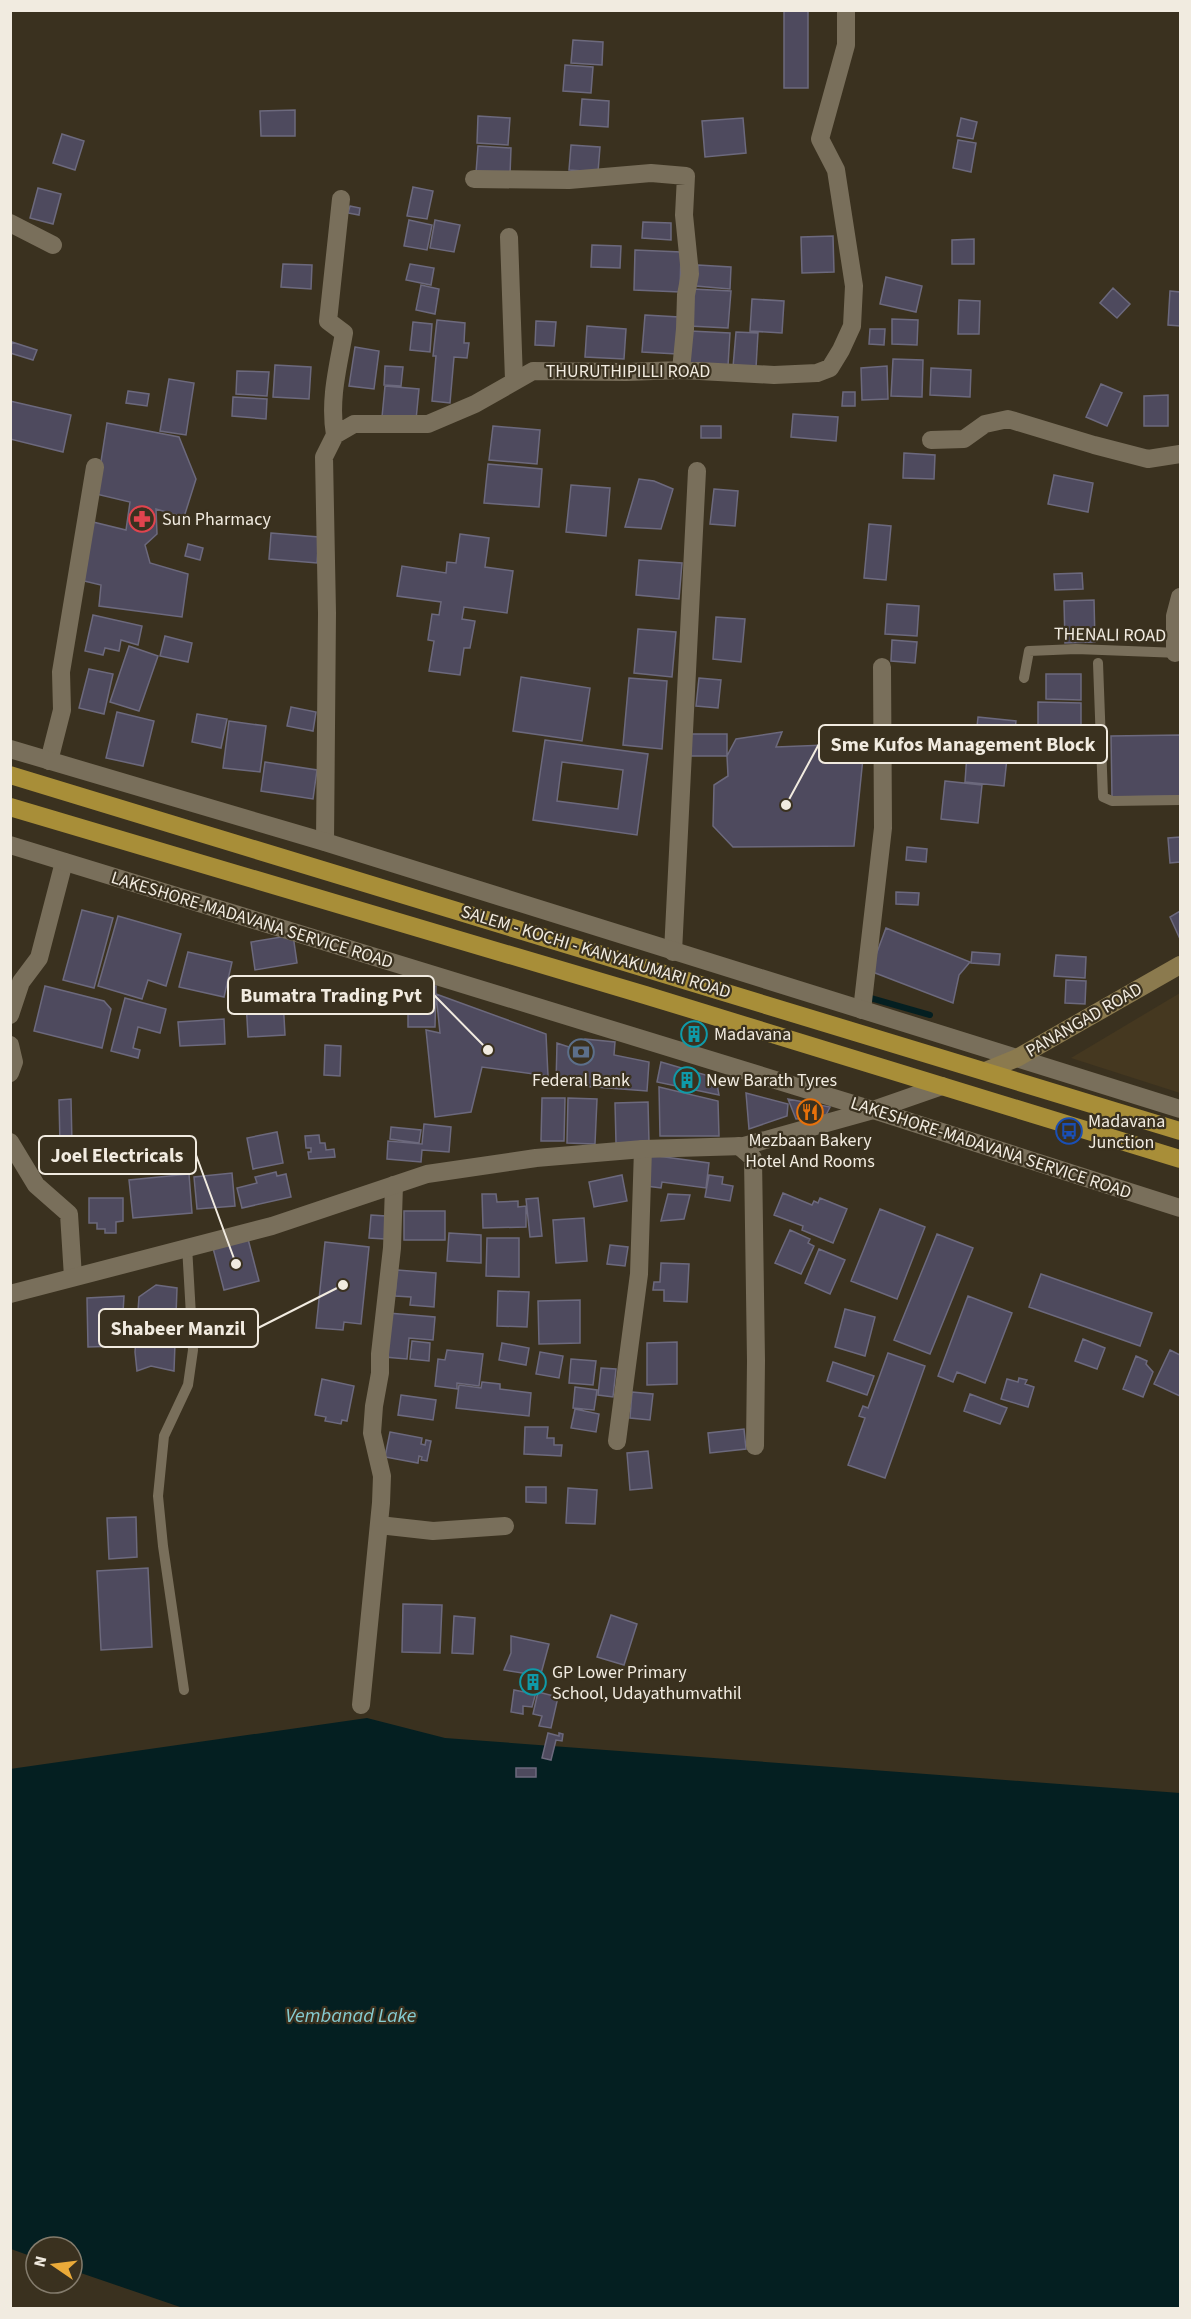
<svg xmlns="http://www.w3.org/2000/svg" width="1191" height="2319" font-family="'Source Sans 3',sans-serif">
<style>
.built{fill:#453820}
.water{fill:#041f21}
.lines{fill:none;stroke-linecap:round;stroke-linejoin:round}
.stream{stroke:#041f21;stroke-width:6}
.building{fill:#4e4a5e;stroke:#6c697d;stroke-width:1.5;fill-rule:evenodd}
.service{stroke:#796f5b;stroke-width:10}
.minor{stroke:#796f5b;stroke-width:18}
.tertiary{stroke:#796f5b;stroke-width:18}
.secondary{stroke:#8b7a4e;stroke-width:18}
.trunk{stroke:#a88e38;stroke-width:18}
.labels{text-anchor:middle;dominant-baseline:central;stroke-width:4.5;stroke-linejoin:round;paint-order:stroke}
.street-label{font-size:18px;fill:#f1ebe0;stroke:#3a311f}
.poi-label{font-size:18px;fill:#f1ebe0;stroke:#3a311f;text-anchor:start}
.water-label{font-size:20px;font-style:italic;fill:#86cdd3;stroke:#3a311f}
.leader{fill:none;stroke:#f1ebe0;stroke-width:2}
.callout-dot{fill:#f1ebe0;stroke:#3a311f;stroke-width:2}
.callout{fill:#3a311f;stroke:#f1ebe0;stroke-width:2}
.callout-label{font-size:20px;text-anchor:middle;font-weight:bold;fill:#f1ebe0}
</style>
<rect width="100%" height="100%" fill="#3a311f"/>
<path class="built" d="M1180 993V1093L1071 1058Z"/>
<path class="water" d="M367 1718 445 1738 1180 1793V2308H183L72 2270V2247H36V2258L11 2249 10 1769Z"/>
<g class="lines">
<path class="stream" d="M867 997 930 1015"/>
</g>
<path class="building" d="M784 10H808V88H784Z
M573 40 603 42 602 65 571 63Z
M565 65 593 67 591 93 563 91Z
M582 99 609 101 608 127 580 125Z
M295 110V136H261L260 111Z
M478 116 510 118 508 145 477 143Z
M743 118 746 153 705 157 702 121Z
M961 118 977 122 973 139 957 136Z
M62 134 84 141 75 170 53 163Z
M958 140 976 143 971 172 953 168Z
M571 145 600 147 598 172 569 170Z
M478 146 511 148 510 175 476 173Z
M413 187 433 191 427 219 407 216Z
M38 188 61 194 53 224 30 218Z
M350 206 360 208 359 215 348 213Z
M409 220 432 225 427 250 404 246Z
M435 220 460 225 454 252 430 248Z
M643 222 671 223V240L642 238Z
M833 236 834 272 802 273 801 237Z
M974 239V264H952V240Z
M592 245 621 246 620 268 591 267Z
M635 250 681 252 680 292 634 290Z
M283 264 312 265 311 289 281 287Z
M410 264 434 268 431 285 406 280Z
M698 265 731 267 730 289 696 286Z
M886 277 922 286 916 312 880 304Z
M421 285 439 289 435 314 416 310Z
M1113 288 1130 304 1117 318 1100 303Z
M692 289 731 291 728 328 689 326Z
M1170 291 1180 292V326L1168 325Z
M752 299 784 301 782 333 750 331Z
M959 300 980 301 979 334H958Z
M645 315 679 317 677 354 642 352Z
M892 319 918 320 917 345 892 344Z
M437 320 465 323 464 343H469L467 358 454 357 450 403 432 401 436 356H433Z
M536 321 556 322 554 346 535 345Z
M413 322 432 324 430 352 410 350Z
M587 326 626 329 624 359 585 357Z
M870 329H885L884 345 869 344Z
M690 331 730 333 728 366 688 363Z
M736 332 758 333 756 368 733 367Z
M12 342 37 350 33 360 10 353Z
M355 347 379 351 374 389 349 386Z
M893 359 923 360 922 397 891 396Z
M275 365 311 367 309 399 273 397Z
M385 366 403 367 401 386 384 385Z
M887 366 888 399 862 400 861 368Z
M931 368 971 370 970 397 930 395Z
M237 371 269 372 267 396 236 394Z
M169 379 194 383 186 435 160 431Z
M1101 384 1122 393 1107 426 1086 417Z
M385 386 419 389 416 420 382 417Z
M128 391 149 394 147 406 126 403Z
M843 392H855V406H842Z
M1168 395V426H1144V396Z
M233 397 267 399 266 419 232 416Z
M10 401 71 415 63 452 10 439Z
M793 414 838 417 836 441 791 437Z
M107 423 179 437 196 479 184 517 156 509 157 534 145 545 150 563 188 574 182 617 99 606 101 585 84 581 93 522 126 530 130 502 96 494Z
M493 426 540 430 537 464 489 460Z
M701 426H721V438H701Z
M904 453 935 455 934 479 903 478Z
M488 464 542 469 539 507 484 503Z
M1054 475 1093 483 1088 512 1048 504Z
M639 479 654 481 673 489 661 529 625 527Z
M571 485 610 488 606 536 566 532Z
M714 489 738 491 735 526 710 524Z
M869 524 891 526 886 580 864 578Z
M271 533 319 537 317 563 269 559Z
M460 534 489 538 485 567 513 571 507 613 464 607 462 619 475 621 470 648H464L460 675 429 671 434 641 428 640 432 614 439 615 441 602 397 596 402 566 446 573 447 562 456 563Z
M188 544 203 548 200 560 185 556Z
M639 560 682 563 679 599 636 595Z
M1082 573 1083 589 1055 590 1054 574Z
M1094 600 1095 642 1065 643 1064 601Z
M887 604 919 606 917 636 885 634Z
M93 615 142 626 138 645 121 640 119 651 105 648 103 655 85 651Z
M716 617 745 619 741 662 713 659Z
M638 629 676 632 672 677 634 673Z
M165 636 192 643 188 662 160 656Z
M892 640 917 642 915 663 891 661Z
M129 646 158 656 139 711 110 702Z
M89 669 113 674 104 714 79 708Z
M1046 674H1081V700L1046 699Z
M521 677 590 688 582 741 513 731Z
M629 678 667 681 662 749 623 745Z
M699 678 721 680 718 708 696 706Z
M1038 702 1081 703V731H1038Z
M291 707 316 712 313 731 287 726Z
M117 712 154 721 143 766 106 758Z
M197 714 227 719 221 748 192 742Z
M978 717 1016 721 1014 740 976 737Z
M229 721 266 726 260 772 223 768Z
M782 732 776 747 826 745 832 753 863 758 854 846 733 847 713 826 714 785 728 776 727 756 736 739Z
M691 734H727V756H691Z
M1180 735V796L1112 797 1111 736Z
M545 740 648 754 637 835 533 820ZM562 762 623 770 618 809 557 801Z
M967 754 1007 758 1004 786 965 782Z
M265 762 317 770 313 799 261 791Z
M945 781 982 785 978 823 941 819Z
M1180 837V862L1170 863 1168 838Z
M907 847 927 849 926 862 906 860Z
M896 892 919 893 918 905 896 904Z
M82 910 113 918 94 988 63 980Z
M1180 911V939L1170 917Z
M118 916 181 934 166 986 148 980 142 999 98 986Z
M886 928 970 962 959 975 953 1003 870 971Z
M293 935 297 963 255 970 251 942Z
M188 952 232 962 224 997 179 987Z
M972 952 1000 954 999 965 971 963Z
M1056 955 1086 957 1085 978 1054 976Z
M1066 980 1086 981 1085 1004 1065 1003Z
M282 981 285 1035 248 1037 245 983Z
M45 986 104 1001 111 1009 102 1048 34 1031Z
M408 986H436L435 1027H408Z
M436 994 546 1034 548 1076 482 1067 471 1112 435 1117 426 1030 440 1033Z
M125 998 166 1009 160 1033 138 1027 133 1048 140 1050 138 1058 111 1051Z
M224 1019 225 1044 180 1046 178 1022Z
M687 1027 704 1033 701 1042 684 1036Z
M585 1039 615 1042 614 1055 649 1062 647 1091 556 1084 557 1043 584 1052Z
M325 1045 341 1046 340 1076 324 1075Z
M661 1062 716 1078 719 1095 657 1082Z
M659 1087 718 1101 719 1136H660Z
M746 1093 788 1104 787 1116 749 1129Z
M542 1098H565L564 1141H541Z
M568 1098 597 1099 595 1144 567 1143Z
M71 1099 72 1144H60L59 1100Z
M788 1099 830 1107 825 1117 796 1119Z
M648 1102 649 1142 616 1143 615 1103Z
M424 1124 451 1127 449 1152 422 1150 421 1162 387 1159 388 1141 422 1144Z
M391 1127 421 1130 419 1143 390 1139Z
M277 1132 283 1163 253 1169 247 1138Z
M319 1135 320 1143H325L326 1150 334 1149 335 1157 309 1159 308 1152H311V1148H306L305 1136Z
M650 1155 709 1163 706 1188 662 1182 661 1188 646 1186Z
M276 1172 277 1176 286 1174 291 1197 242 1208 237 1188 257 1183 255 1177Z
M232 1173 235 1206 197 1209 194 1177Z
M189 1174 192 1213 133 1218 129 1180Z
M622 1175 627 1201 594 1207 589 1182Z
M709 1175 723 1177 722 1184 733 1186 730 1201 705 1197Z
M783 1193 812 1205 814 1201 818 1203 820 1198 847 1209 833 1243 802 1230 803 1226 774 1215Z
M482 1194H496L497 1202 518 1201V1207L526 1206V1227L483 1228Z
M668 1194 690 1195 684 1219 661 1221Z
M89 1198H123V1221L116 1222V1233H105V1229H97V1223H89Z
M538 1198 542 1236 530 1237 526 1199Z
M880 1209 925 1227 897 1299 851 1281Z
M404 1211H445V1240H404Z
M371 1215 386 1216 385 1239 369 1238Z
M584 1218 587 1261 556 1263 553 1220Z
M790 1230 810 1239 808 1243 814 1246 801 1274 775 1263Z
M449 1233 481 1235V1263L447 1261Z
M937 1234 973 1248 930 1354 894 1340Z
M487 1238H519V1277L486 1276Z
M248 1239 259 1281 224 1290 213 1248Z
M325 1242 369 1247 361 1324 344 1322 343 1330 316 1328Z
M610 1245 628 1247 625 1266 607 1264Z
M819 1249 845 1260 830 1294 805 1283Z
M661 1263 689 1264 687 1302 664 1301V1290H653L654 1282H660Z
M397 1270 436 1273 434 1307 410 1305 411 1297 395 1296Z
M1041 1274 1152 1313 1140 1346 1029 1307Z
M156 1285 177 1288 174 1371 151 1366 137 1371 135 1352 139 1297Z
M498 1291 529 1292 527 1327 497 1326Z
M124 1296 121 1346 88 1347 87 1298Z
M968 1296 1012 1313 985 1383 957 1372 953 1382 938 1376Z
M580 1300V1343L539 1344 538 1301Z
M845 1309 875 1317 865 1356 835 1347Z
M388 1313 435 1317 433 1340 409 1338 407 1359 384 1357Z
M1083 1339 1105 1348 1097 1369 1075 1361Z
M412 1341 430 1343 429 1361 410 1359Z
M677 1342V1384L647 1385V1343Z
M502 1343 529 1348 526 1365 499 1360Z
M447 1350 483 1354 479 1386 457 1383V1389L435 1386 438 1359 445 1360Z
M1170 1350 1180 1355V1396L1154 1384Z
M540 1352 563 1356 559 1378 536 1374Z
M888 1353 925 1366 885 1478 848 1465 865 1418 859 1416 863 1406 868 1408Z
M1136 1356 1147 1361 1146 1364 1153 1372 1143 1397 1123 1389Z
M571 1359 596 1361 593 1385 569 1383Z
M833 1362 874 1376 867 1395 827 1381Z
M601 1368 616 1369 613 1397 598 1395Z
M1019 1378 1027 1380 1025 1384 1034 1387 1028 1407 1001 1399 1007 1379 1018 1382Z
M322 1379 354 1386 347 1421 342 1420 341 1424 325 1421 326 1417 315 1415Z
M482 1382 500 1384V1389L531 1393 529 1416 456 1408 459 1385 481 1388Z
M575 1387 597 1390 594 1410 573 1408Z
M632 1392 653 1394 650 1420 630 1418Z
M970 1394 1007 1408 1000 1424 964 1411Z
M401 1395 436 1400 433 1420 398 1415Z
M575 1409 599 1414 596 1432 571 1428Z
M525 1427H548L547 1438H554V1445H562L561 1456 524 1454Z
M744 1429 746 1449 710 1453 708 1433Z
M390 1432 422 1438 421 1444 425 1445 426 1440 431 1441 427 1461 421 1460 422 1457 419 1456 418 1463 385 1457Z
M648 1451 652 1488 630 1490 627 1453Z
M526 1487H546V1503L526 1502Z
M568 1488 597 1490 595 1524 566 1523Z
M136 1517 137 1557 109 1559 107 1518Z
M148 1568 152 1647 101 1650 97 1571Z
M403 1604 442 1605 440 1653 402 1652Z
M611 1615 637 1624 624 1665 597 1657Z
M454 1616 475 1618 473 1654 452 1653Z
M511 1636 549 1644 532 1707 523 1706V1714L511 1712 514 1690 524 1692 529 1674 504 1670 511 1653Z
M538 1692 558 1697 551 1728 539 1726 542 1716 533 1714Z
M548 1733 559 1736V1733L563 1734 562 1741 556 1740 551 1760 542 1758Z
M516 1768H536V1777H516Z"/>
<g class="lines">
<path class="service" d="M1098 663 1103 797 1112 801 1180 800
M1024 678 1029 651 1076 649 1180 653
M184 1690 163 1546 158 1496 164 1436 188 1385 193 1350 187 1246"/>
<path class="minor" d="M474 179 569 180 651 173 686 176 684 215 690 274 686 295 685 329 681 370
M10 223 53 245
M509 237 514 380
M335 435C329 400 338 367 344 333L328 321 341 199
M931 440 964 439 985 424 1008 419 1094 445 1148 459 1180 454
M1175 653V616L1180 597
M49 761 62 710 61 672 95 467
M325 842 327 613 324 457 335 435 354 424H428L475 404 533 371 626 372 681 370 774 375 817 373 830 368 841 350 852 326 854 286 836 170 820 139 846 45V10
M673 952 697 471
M862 1010 883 828 882 667
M10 1015 21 982 39 958 64 862
M10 1045 14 1062 10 1073
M873 1110 1180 1208
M10 1142 36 1185 69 1214 73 1277
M739 1146 753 1158 756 1361 755 1446
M617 1441 639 1274 643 1149
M379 1525 433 1531 505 1526
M361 1705 381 1503 382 1476 372 1433 374 1406 380 1373V1354L392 1248 394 1185"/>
<path class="tertiary" d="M10 749 325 842 1180 1109
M10 845 873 1110
M10 1294 272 1226 427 1174 536 1158 643 1149 744 1146 873 1110 942 1086"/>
<path class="secondary" d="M985 1071 1017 1058 1180 965"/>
<path class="trunk" d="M10 775 1180 1131
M10 807 645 995 1180 1159"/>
</g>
<defs>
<g id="pharmacy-ring" transform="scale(1.35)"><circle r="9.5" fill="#3a311f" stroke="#e0444e" stroke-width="1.5"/><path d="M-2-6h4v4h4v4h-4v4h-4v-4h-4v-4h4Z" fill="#e0444e"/></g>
<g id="building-ring" transform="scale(1.35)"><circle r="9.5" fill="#3a311f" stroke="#0f9aa8" stroke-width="1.5"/><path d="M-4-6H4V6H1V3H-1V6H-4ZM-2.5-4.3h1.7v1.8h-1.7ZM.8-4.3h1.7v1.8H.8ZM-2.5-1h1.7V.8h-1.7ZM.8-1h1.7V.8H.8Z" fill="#0f9aa8"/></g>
<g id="bank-ring" transform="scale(1.35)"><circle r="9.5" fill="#3a311f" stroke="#5c6f8a" stroke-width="1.5"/><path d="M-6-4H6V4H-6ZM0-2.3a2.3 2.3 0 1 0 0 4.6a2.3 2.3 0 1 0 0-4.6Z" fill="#5c6f8a"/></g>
<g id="restaurant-ring" transform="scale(1.35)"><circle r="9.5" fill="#3a311f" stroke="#e8710a" stroke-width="1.5"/><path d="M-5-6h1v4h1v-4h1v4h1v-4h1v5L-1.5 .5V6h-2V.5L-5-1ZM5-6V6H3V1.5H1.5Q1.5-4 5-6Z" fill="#e8710a"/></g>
<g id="bus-ring" transform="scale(1.35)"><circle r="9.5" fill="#3a311f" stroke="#1a4fb4" stroke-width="1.5"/><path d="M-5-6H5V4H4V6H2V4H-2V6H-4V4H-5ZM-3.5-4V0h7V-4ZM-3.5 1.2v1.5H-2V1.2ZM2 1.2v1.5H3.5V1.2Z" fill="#1a4fb4"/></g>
</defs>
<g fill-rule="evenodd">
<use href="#pharmacy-ring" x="142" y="519"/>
<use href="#building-ring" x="694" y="1034"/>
<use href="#bank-ring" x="581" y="1052"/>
<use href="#building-ring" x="687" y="1080"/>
<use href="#restaurant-ring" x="810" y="1112"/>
<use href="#bus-ring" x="1069" y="1131"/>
<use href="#building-ring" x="533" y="1682"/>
</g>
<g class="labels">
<g class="street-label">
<text x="628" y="371">THURUTHIPILLI ROAD</text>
<text transform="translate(1110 635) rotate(1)">THENALI ROAD</text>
<text transform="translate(252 920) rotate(17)">LAKESHORE-MADAVANA SERVICE ROAD</text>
<text transform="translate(596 952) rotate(17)">SALEM - KOCHI - KANYAKUMARI ROAD</text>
<text transform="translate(1084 1020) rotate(-30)">PANANGAD ROAD</text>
<text transform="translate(991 1148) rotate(18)">LAKESHORE-MADAVANA SERVICE ROAD</text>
</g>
<g class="poi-label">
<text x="162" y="519">Sun Pharmacy</text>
<text x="714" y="1034">Madavana</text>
<text x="581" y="1080" text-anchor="middle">Federal Bank</text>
<text x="706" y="1080">New Barath Tyres</text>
<text x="1088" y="1121">Madavana<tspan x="1088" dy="21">Junction</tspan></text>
<text x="810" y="1140" text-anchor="middle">Mezbaan Bakery<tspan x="810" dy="21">Hotel And Rooms</tspan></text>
<text x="552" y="1672">GP Lower Primary<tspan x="552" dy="21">School, Udayathumvathil</tspan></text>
</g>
<g class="water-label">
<text x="351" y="2016">Vembanad Lake</text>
</g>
</g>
<path class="leader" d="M786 805L819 744M488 1050L434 995M236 1264L196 1155M343 1285L258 1328"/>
<g class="callout-dot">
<circle cx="786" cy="805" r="6"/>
<circle cx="488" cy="1050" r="6"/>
<circle cx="236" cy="1264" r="6"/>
<circle cx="343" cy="1285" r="6"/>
</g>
<g class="callout">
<rect x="819" y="725" width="288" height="38" rx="6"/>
<rect x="228" y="976" width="206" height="38" rx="6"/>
<rect x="39" y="1136" width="157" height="38" rx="6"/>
<rect x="99" y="1309" width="159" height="38" rx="6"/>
</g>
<g class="callout-label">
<text x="963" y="751">Sme Kufos Management Block</text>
<text x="331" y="1002">Bumatra Trading Pvt</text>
<text x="117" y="1162">Joel Electricals</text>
<text x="178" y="1335">Shabeer Manzil</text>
</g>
<rect width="1191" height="2319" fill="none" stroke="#f1ebe0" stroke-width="24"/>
<g transform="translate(54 2265) rotate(284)"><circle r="28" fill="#3a311f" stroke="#837b6c" stroke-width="1.5"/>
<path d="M0-4.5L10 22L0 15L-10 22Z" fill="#eaaa39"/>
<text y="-9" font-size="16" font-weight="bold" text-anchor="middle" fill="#f1ebe0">N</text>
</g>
</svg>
